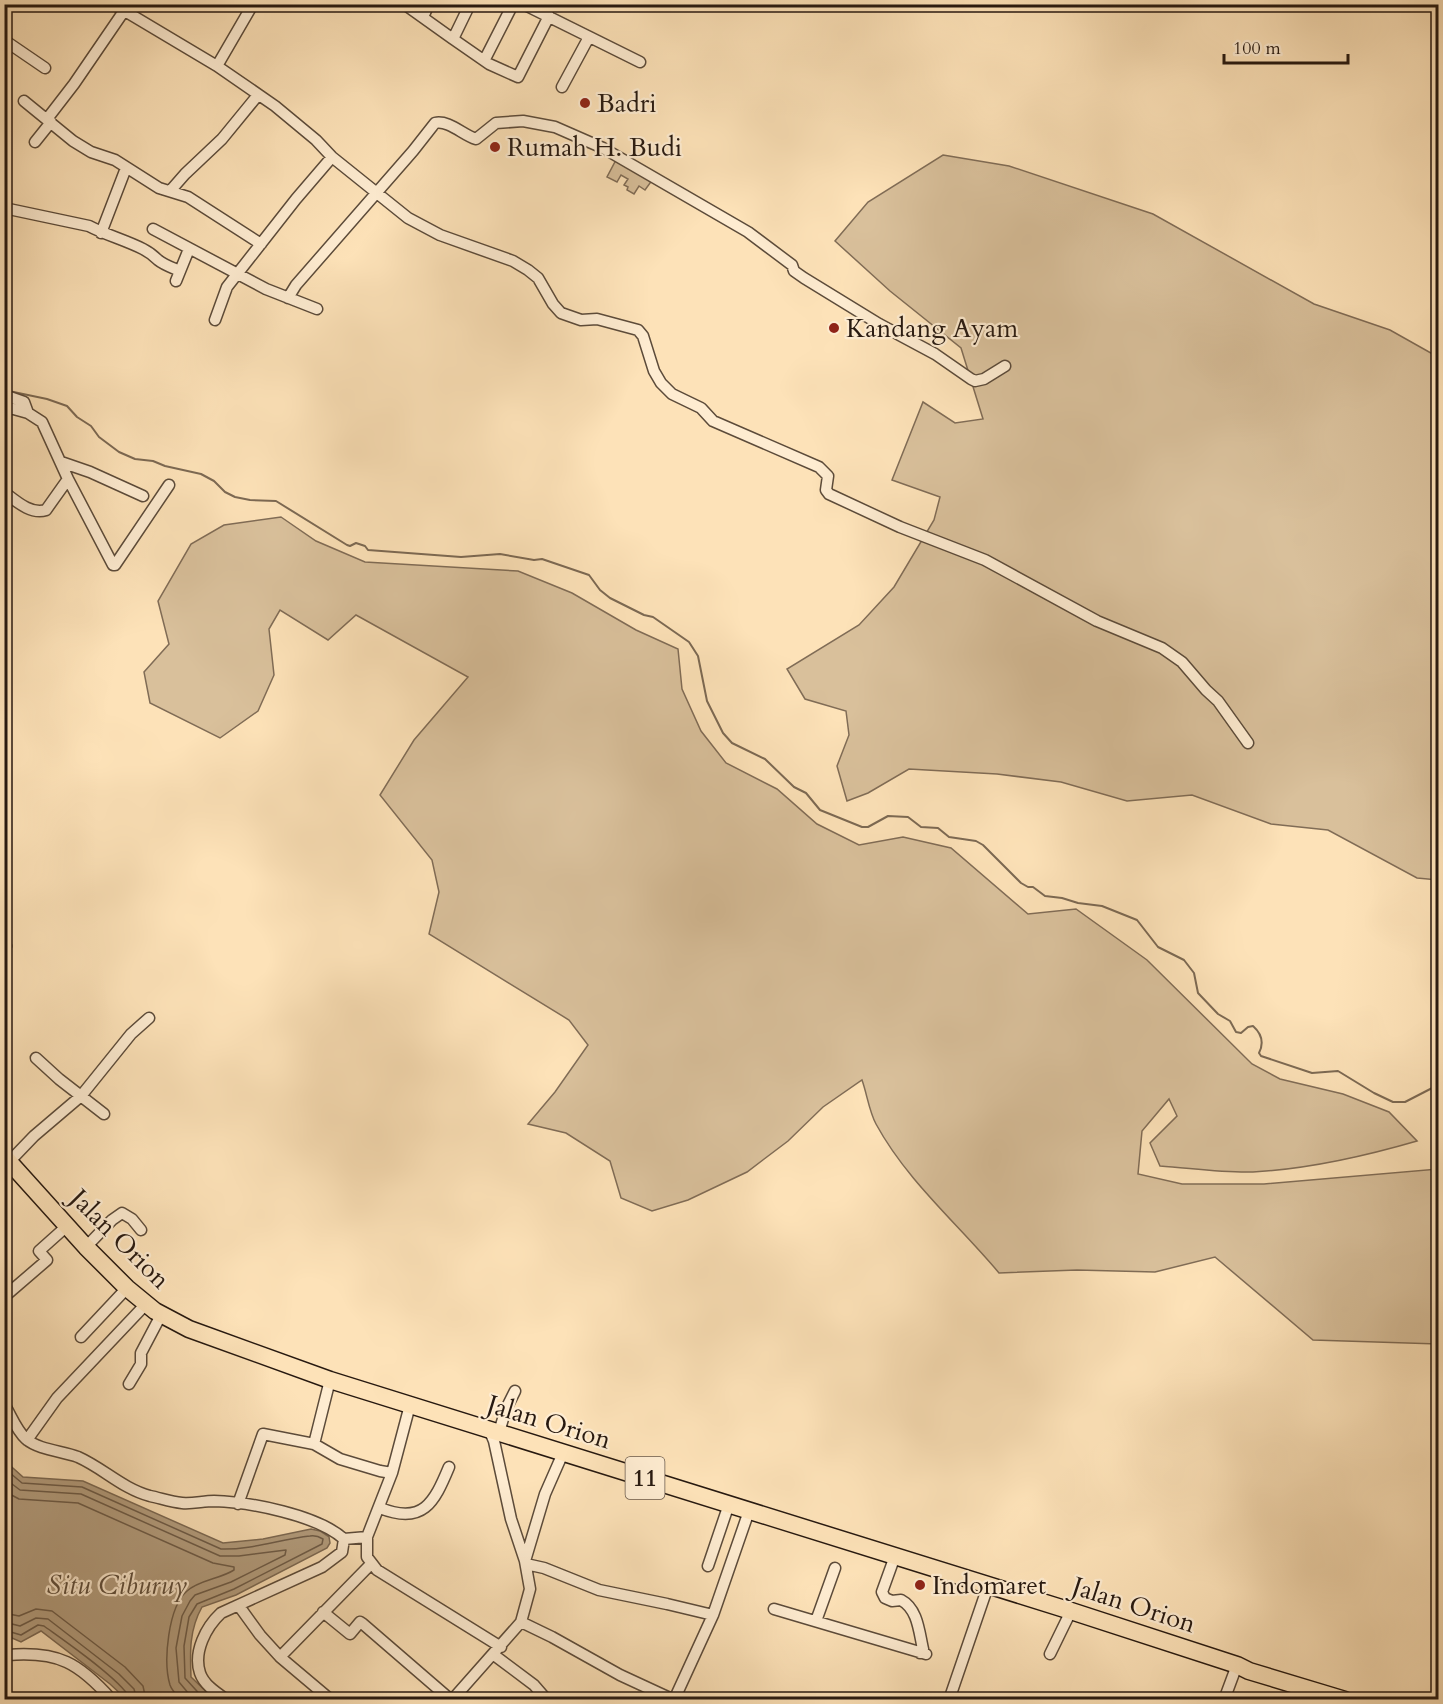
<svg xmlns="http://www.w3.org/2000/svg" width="1443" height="1704" font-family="Cardo,serif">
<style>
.green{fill:#d9c09b;stroke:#806c56;stroke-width:1.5}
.water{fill:#b49e7f;stroke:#7c6953;stroke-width:1.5}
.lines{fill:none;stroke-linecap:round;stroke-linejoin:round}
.shore{stroke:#6e5c48;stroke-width:1.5}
.stream{stroke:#7c6953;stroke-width:2}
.minor-casing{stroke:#5c4b3a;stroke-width:13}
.highway-casing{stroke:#271910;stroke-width:19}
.minor{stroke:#feecd1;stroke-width:10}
.highway{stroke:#fde2b8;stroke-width:16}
.poi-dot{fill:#8f2418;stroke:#feecd1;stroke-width:2}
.labels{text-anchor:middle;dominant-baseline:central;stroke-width:4.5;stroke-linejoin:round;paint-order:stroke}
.shield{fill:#feecd1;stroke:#68584a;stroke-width:1.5}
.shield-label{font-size:24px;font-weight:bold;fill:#271910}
.poi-label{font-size:26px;fill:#271910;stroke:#feecd1;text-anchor:start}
.street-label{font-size:26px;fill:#271910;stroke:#feecd1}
.water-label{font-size:27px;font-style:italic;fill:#5f4e3c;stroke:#feecd1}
</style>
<rect width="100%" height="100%" fill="#fde2b8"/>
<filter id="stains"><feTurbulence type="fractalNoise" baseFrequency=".00333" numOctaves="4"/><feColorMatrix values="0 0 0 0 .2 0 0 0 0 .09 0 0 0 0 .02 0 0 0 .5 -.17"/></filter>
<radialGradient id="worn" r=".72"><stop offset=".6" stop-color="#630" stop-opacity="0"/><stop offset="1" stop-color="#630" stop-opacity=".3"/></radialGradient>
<path class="green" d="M943 155 1009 166 1153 214 1314 304 1390 330 1438 357V880L1417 878 1328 830 1271 824 1192 795 1127 801 1061 782 997 774 909 769 868 793 847 801 837 766 849 735 846 711 805 699 787 669 859 625 894 587 934 520 940 497 892 480 923 402 955 423 983 419 961 348 890 291 835 241 868 202Z
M617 158 653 179 645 190 639 186 634 194 627 190 628 187 624 185 628 179 621 175 617 182 607 177Z
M281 517 316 541 365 562 518 571 572 593 636 630 678 649 682 689 701 731 726 763 777 789 817 824 859 845 903 837 951 848 1028 914 1076 909 1147 960 1252 1064 1280 1079 1343 1094 1389 1112 1417 1141C1362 1157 1309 1169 1253 1172 1222 1173 1190 1168 1160 1166L1150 1143 1177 1116 1169 1099 1142 1131 1138 1174 1182 1184H1264L1438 1169V1344L1313 1340 1215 1257 1155 1272 1077 1270 999 1273C958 1224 907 1181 876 1124 869 1111 867 1094 862 1080L823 1107 788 1141 747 1172 688 1200 652 1211 621 1198 610 1161 566 1133 528 1124 555 1092 588 1045 569 1020 429 934 439 892 432 860 380 795 414 740 468 677 356 615 328 640 280 610 269 629 274 675 258 711 220 738 150 703 144 672 169 644 158 601 191 544 224 525Z"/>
<path class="water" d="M4 1460 23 1477 83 1481 223 1543 263 1539 311 1529 320 1531 329 1537 330 1543 327 1548 236 1595 202 1607C189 1630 190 1653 191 1677L214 1699H126L110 1684 41 1631 21 1642 5 1635Z"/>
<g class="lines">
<path class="shore" d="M4 1468 22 1483 82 1487 221 1549C252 1550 280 1539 310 1536 315 1535 318 1536 323 1539L322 1544 234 1589 197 1604 189 1617 184 1646 185 1678 205 1700
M4 1478 20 1490 81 1494 220 1556H239L286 1550 285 1555 231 1582 195 1595 190 1601 182 1616 176 1648 179 1682 194 1700
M4 1491 19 1499 78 1503 213 1563 234 1567V1570C220 1579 199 1580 187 1591 168 1607 163 1662 170 1685 172 1691 177 1695 181 1700
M4 1613 19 1616 36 1609 52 1611 125 1667 143 1686 146 1700
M4 1622 20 1626 36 1618 48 1619 119 1674 134 1689 137 1700
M4 1630 21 1635 38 1625 44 1626C59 1637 128 1684 130 1700"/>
<path class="stream" d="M4 390 47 399 67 406 77 417 91 426 99 437 119 452 135 459 153 461 165 466 201 474 214 481 225 492 235 497 250 500 276 501 347 545 350 546 356 543 365 546 368 550 461 557 500 554 534 560 542 559 589 575 600 590 610 598 644 615 653 617 689 642 698 656 707 701 723 733 732 743 765 759 794 787 806 793 820 810 862 827H868L888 816 908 817 921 827 938 828 949 837 976 841 983 845 1021 883 1028 887H1033L1045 896 1062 898 1078 903 1102 906 1137 920 1158 947 1184 960 1194 973 1198 993 1218 1014 1230 1021 1236 1032 1241 1033 1248 1027 1253 1026C1262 1034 1264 1043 1259 1053L1261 1056 1312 1073 1338 1071 1374 1093 1393 1102H1405L1438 1085"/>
<g class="minor-casing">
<path id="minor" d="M113 4 217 66 275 106 316 140 332 157 408 218 440 235 513 261 528 270 538 278 553 304 561 313 581 320 597 319 638 330 643 336 654 371 661 383 672 394 701 408 713 421 819 467 828 476 826 490 829 494 900 527 985 560 1097 621 1162 648 1182 662 1206 690 1218 701 1248 743
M404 4 453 39 470 4
M523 4 640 62
M423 17 429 4
M453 39 489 64 518 77 549 16
M4 40 45 68
M485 59 513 4
M217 66 253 4
M562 87 589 37
M24 101 73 141 91 152 115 160 159 188 188 197 261 244
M47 119 74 84 124 11
M35 142 51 122
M171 190 185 174 222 139 258 95
M4 208 89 226C106 235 125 240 143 249 149 252 153 255 158 260 164 265 173 268 180 271
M153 229 266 289 317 309
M101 233 126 168
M176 281 189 249
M288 298 296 285 413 151 435 123C449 120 463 135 476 139L496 123 523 121 555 127 603 148 748 232 792 265 794 271 804 278 879 324 935 354 971 379 975 381 984 379 1005 366
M215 320 227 287 296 199 332 157
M4 395 24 402 28 413
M4 414 10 408 28 413 42 422 68 479 113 565H115L169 485
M61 462 90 472 143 496
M4 492C16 501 31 515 46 510L68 479
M4 947 6 946
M36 1058 59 1079 104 1114
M9 1162 34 1136 81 1096 131 1034 149 1018
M86 1247 112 1220 122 1213 132 1219 141 1230
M4 1297 47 1260 39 1251 67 1226
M81 1337 127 1288
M129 1384 141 1364V1353L161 1315
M4 1404C11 1415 16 1430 26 1439 39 1450 62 1451 78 1457 103 1468 123 1489 150 1496 160 1498 171 1502 182 1503 193 1504 203 1501 214 1501 250 1502 317 1515 344 1539L367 1537
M410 1405 392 1473 367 1537V1557L377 1570 501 1647
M489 1429 494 1441 511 1519 525 1561
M499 1432 506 1409 515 1391
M27 1440 57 1398 146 1304
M314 1444 330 1380
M238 1504 263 1434 314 1444 340 1459 380 1471 392 1473
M380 1508C423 1525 434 1503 449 1467
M895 1556 882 1592 885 1598 892 1601 901 1600C918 1609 919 1632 923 1649L920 1653
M526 1564 544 1568 599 1590 667 1604 713 1615
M708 1566 729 1504
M239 1606 260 1635 280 1657 331 1700
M774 1609 926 1654
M323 1612 350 1634 360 1622 363 1624 451 1700
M816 1621 835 1568
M521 1622 552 1637 620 1675 674 1700
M1050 1654 1071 1611
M494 1655 534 1685 547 1700
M280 1657 371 1564
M4 1660 8 1655C59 1651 79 1663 112 1700
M227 1700C217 1693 204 1685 200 1673 193 1652 206 1627 221 1613L322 1567 342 1552 344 1539
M452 1700 521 1622 530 1589 525 1561 545 1494 563 1453
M674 1700 713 1615 749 1511
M949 1700 988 1586
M1224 1700 1237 1665"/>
</g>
<g class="highway-casing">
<path id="highway" d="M4 1156 86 1247 127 1288 155 1311 189 1329 330 1380 1071 1611 1237 1665 1249 1671 1345 1700"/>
</g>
<use href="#minor" class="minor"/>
<use href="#highway" class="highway"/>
</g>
<g class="poi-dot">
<circle cx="585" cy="103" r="6"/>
<circle cx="495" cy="147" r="6"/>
<circle cx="834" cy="328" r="6"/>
<circle cx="920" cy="1585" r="6"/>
</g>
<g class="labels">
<rect class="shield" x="625.5" y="1457" width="39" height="42" rx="4.5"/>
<g class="shield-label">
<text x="645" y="1478">11</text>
</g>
<g class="poi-label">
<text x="597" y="103">Badri</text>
<text x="507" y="147">Rumah H. Budi</text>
<text x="846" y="328">Kandang Ayam</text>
<text x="932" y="1585">Indomaret</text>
</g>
<g class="street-label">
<text transform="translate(120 1239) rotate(45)">Jalan Orion</text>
<text transform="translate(549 1422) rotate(17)">Jalan Orion</text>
<text transform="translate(1134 1605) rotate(18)">Jalan Orion</text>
</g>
<g class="water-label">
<text x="117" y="1585">Situ Ciburuy</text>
</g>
</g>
<rect width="1443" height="1704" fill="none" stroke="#fde2b8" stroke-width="24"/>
<rect x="6" y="6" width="1431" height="1692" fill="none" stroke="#271910" stroke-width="3"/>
<rect x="12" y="12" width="1419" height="1680" fill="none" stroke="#271910" stroke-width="1.5"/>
<path d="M1224 54v9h124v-9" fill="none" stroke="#271910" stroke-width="3"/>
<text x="1233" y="54" font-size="18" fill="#271910" stroke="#feecd1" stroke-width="4.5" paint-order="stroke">100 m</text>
<rect width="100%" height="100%" filter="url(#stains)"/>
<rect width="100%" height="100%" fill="url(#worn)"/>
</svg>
